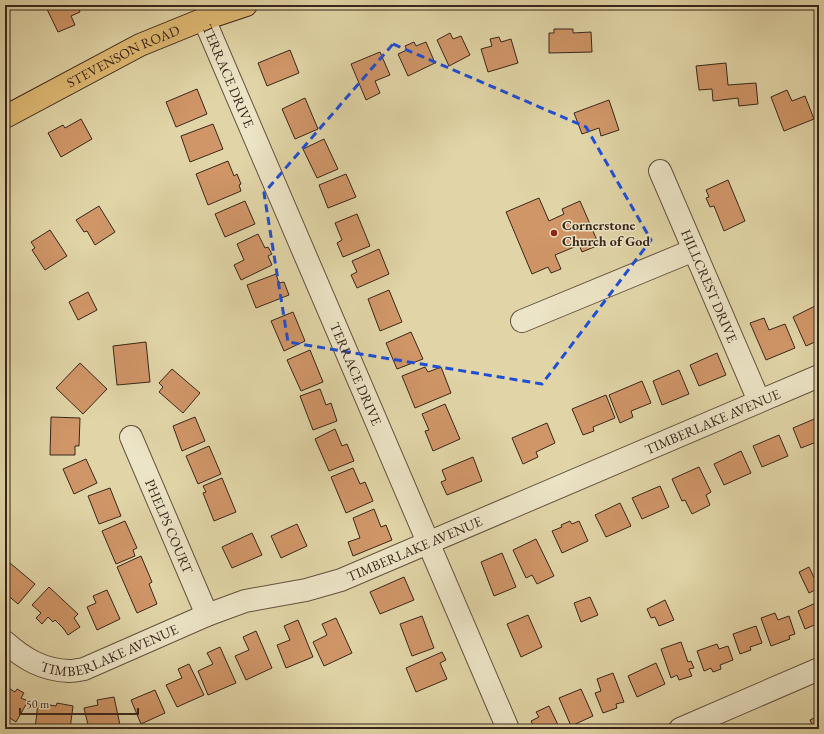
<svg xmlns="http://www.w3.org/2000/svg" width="824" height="734" font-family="'EB Garamond',serif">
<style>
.building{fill:#d09668;stroke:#39261b}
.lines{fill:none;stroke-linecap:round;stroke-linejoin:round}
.minor-casing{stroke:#63523e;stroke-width:24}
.major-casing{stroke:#39261b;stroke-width:24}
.minor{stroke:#ece4c6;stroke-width:22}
.major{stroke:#e0ba74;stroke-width:22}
.marked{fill:none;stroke:#1d4ed8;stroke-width:3;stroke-dasharray:8 5;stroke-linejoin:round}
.poi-dot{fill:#8f2418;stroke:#ece4c6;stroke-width:1.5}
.labels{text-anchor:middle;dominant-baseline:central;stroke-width:3;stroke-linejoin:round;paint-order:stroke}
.street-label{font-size:14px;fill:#39261b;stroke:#ece4c6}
.poi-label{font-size:14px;font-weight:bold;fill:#39261b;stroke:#ece4c6;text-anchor:start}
</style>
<rect width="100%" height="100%" fill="#e1d5a7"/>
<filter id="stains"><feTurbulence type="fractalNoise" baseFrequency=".005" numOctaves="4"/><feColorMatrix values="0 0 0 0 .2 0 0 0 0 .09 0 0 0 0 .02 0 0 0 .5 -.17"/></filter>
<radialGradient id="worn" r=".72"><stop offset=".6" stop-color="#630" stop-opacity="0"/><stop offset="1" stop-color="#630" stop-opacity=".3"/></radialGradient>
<path class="building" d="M45 5H81L78 6 80 12 71 16 75 25 58 32Z
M554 29H573V33L591 32 592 52 549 53V33H554Z
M450 33 453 39 461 36 470 55 449 66 437 40Z
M499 37 501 42 511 39 518 63 488 72 481 49 492 46 490 39Z
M414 42 416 46 426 42 435 63 408 76 398 54 407 50 405 46Z
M290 50 299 73 267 86 258 63Z
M380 52 390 75 375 81 380 93 366 100 351 64Z
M726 63 728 85 756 83 758 104 739 106 738 98 713 101 712 89 699 90 696 66Z
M197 89 207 114 176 127 166 102Z
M787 90 792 101 805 96 814 119 784 131 771 97Z
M305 98 318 129 295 139 282 109Z
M609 100 619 130 601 136 599 128 582 134 574 113Z
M81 119 92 139 61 157 48 133 63 125 65 128Z
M213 124 223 149 190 162 181 136Z
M324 139 338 169 317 178 303 149Z
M228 161 234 176 237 174 241 184 239 185 241 191 208 205 196 174Z
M346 174 356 197 328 208 319 185Z
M728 180 745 221 724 231 714 206 710 207 706 198 709 197 706 190Z
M539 198 549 221 564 214 562 209 580 201 599 245 582 252 579 245 555 255 561 269 551 273 548 267 532 274 506 212Z
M245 201 255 224 225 237 215 214Z
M99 206 115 232 95 245 87 231 84 232 76 220Z
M357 214 370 246 343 257 337 243 342 240 335 223Z
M50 230 67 256 45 270 32 250 35 248 31 242Z
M258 234 265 248 268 247 272 254 268 256 272 265 241 280 234 265 244 260 237 244Z
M379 249 389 274 357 288 351 275 357 272 352 261Z
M276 274 279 283 284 282 289 295 256 308 247 285Z
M389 290 402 322 380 331 368 299Z
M88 292 97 310 78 320 69 302Z
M815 306 819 316V340L806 346 793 317Z
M293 312 305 341 284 351 271 321Z
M764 318 769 330 785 324 795 348 766 360 750 323Z
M411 332 423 359 397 369 386 343Z
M146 342 150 382 117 385 113 346Z
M310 350 323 382 301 391 287 360Z
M717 353 726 375 699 386 690 365Z
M80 363 107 389 83 414 56 388Z
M425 367 428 372 441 367 451 393 415 408 402 376Z
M172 369 200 393 183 413 159 392 163 387 159 383Z
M679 370 689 394 662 405 653 381Z
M642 381 651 403 631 411 633 417 620 423 609 395Z
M320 389 326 405 331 403 337 421 313 430 300 396Z
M606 395 615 418 593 427 594 431 583 435 572 409Z
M445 404 460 439 433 451 425 431 429 430 422 414Z
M51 417 80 418 79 446H75V455H50Z
M195 417 205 441 182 451 173 426Z
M819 417V441L801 448 793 428Z
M547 423 555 443 536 452 538 457 523 464 512 438Z
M335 429 342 446 347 444 354 461 329 471 315 439Z
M779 435 788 456 762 467 753 446Z
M209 446 221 474 198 484 186 456Z
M741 451 751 473 724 485 714 464Z
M473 457 482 481 447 495 441 482 446 480 442 470Z
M86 459 97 483 74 494 63 469Z
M699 467 711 492 706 495 710 505 692 514 685 500 682 501 672 479Z
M353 468 360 484 365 482 373 501 346 513 331 477Z
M222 478 236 512 214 521 203 493 206 492 203 486Z
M660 486 669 507 642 519 632 498Z
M110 488 121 516 99 524 88 496Z
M620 503 631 526 606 537 595 515Z
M374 509 381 527 386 525 392 540 353 556 348 542 360 538 353 518Z
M125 521 137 548 133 550 135 556 116 564 102 531Z
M570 521 572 524 579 521 588 541 562 553 552 531 562 527 561 525Z
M297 524 307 546 281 558 271 536Z
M252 533 262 555 232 568 222 547Z
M536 539 554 576 537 584 532 575 526 578 513 550Z
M502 553 516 587 494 596 481 562Z
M141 556 152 582 149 584 157 604 137 613 117 567Z
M10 563 35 584 18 604 5 593V590L7 587 5 586V568Z
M809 567 819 588 809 593 799 572Z
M404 577 414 600 380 614 370 592Z
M49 587 78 614 74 618 80 627 68 635 63 628 55 620 53 622 48 617 42 624 36 618 41 613 32 605Z
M107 590 120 619 97 630 87 607 96 603 93 596Z
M590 597 598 615 581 622 574 603Z
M665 600 674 620 659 626 655 617 651 618 647 609Z
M818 602 819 605V623L805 629 798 611Z
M775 613 778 620 789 616 795 634 789 636 790 639 771 646 761 618Z
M528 615 542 647 521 657 507 624Z
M422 616 434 648 412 656 400 624Z
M336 618 352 653 324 666 313 642 327 635 322 624Z
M298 620 313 657 286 668 277 645 290 640 284 626Z
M756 626 762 643 750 647 751 650 740 654 733 634Z
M256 631 272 668 246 680 235 656 249 650 243 637Z
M681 642 688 662 691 661 694 668 689 669 692 676 679 680 677 675 671 678 661 649Z
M717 644 719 649 728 646 733 660 720 665 721 669 713 672 711 668 704 671 697 651Z
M220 647 236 683 208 695 198 671 213 664 207 653Z
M442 652 446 660 440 663 447 679 416 692 406 668Z
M656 663 665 684 637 697 628 676Z
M189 664 204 695 177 707 166 685 182 678 178 669Z
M613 673 624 702 616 704 617 708 603 713 595 693 601 691 597 679Z
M5 686 15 692 17 689 24 693 21 698 28 701 16 722 5 715Z
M581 689 593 716 571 726 559 698Z
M155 690 165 713 141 724 131 700Z
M114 697 120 725 102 729H89L84 708 98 705 97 700Z
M38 703 56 706 57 703 73 706 70 729H35Z
M549 706 560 729H535L531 721 539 717 536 712Z
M819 710V729H814L810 720 816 717 814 712Z"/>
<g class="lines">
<g class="minor-casing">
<g id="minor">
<path id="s1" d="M204 19 508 729"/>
<path id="s2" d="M660 171 759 401"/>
<path d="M522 321 694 250"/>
<path id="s3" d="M131 437 207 615"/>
<path id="s4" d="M5 642C24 659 43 670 69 671 74 671 79 670 84 669L207 615 245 601 306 590 341 580 819 376"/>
<path d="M680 729 819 669"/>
</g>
</g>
<g class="major-casing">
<g id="major">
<path id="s5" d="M5 117 140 45 204 19 246 5"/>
</g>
</g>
<use href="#minor" class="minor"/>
<use href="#major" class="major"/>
</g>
<path class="marked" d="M393 44 586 127 651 240 542 384 288 342 264 193Z"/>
<circle class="poi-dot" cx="554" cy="233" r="4"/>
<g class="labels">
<g class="street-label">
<text stroke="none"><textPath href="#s5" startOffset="133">STEVENSON ROAD</textPath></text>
<text stroke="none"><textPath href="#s1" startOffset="62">TERRACE DRIVE</textPath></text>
<text stroke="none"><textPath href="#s2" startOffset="125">HILLCREST DRIVE</textPath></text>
<text stroke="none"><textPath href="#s1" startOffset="386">TERRACE DRIVE</textPath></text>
<text stroke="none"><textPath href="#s4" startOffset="764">TIMBERLAKE AVENUE</textPath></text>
<text stroke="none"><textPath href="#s3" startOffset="97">PHELPS COURT</textPath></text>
<text stroke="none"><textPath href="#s4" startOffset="440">TIMBERLAKE AVENUE</textPath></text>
<text stroke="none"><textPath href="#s4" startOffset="116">TIMBERLAKE AVENUE</textPath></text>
</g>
<g class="poi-label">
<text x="562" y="225">Cornerstone<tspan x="562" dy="16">Church of God</tspan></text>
</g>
</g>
<rect width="824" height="734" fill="none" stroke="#e1d5a7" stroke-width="20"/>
<rect x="6" y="6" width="812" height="722" fill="none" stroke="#39261b" stroke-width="2"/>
<rect x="10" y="10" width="804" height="714" fill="none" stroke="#39261b"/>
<path d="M20 708v6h118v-6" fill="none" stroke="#39261b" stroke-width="2"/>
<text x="26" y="708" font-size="12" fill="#39261b" stroke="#ece4c6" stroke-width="3" paint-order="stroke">50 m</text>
<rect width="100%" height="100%" filter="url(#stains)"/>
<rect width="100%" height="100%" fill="url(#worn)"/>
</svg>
